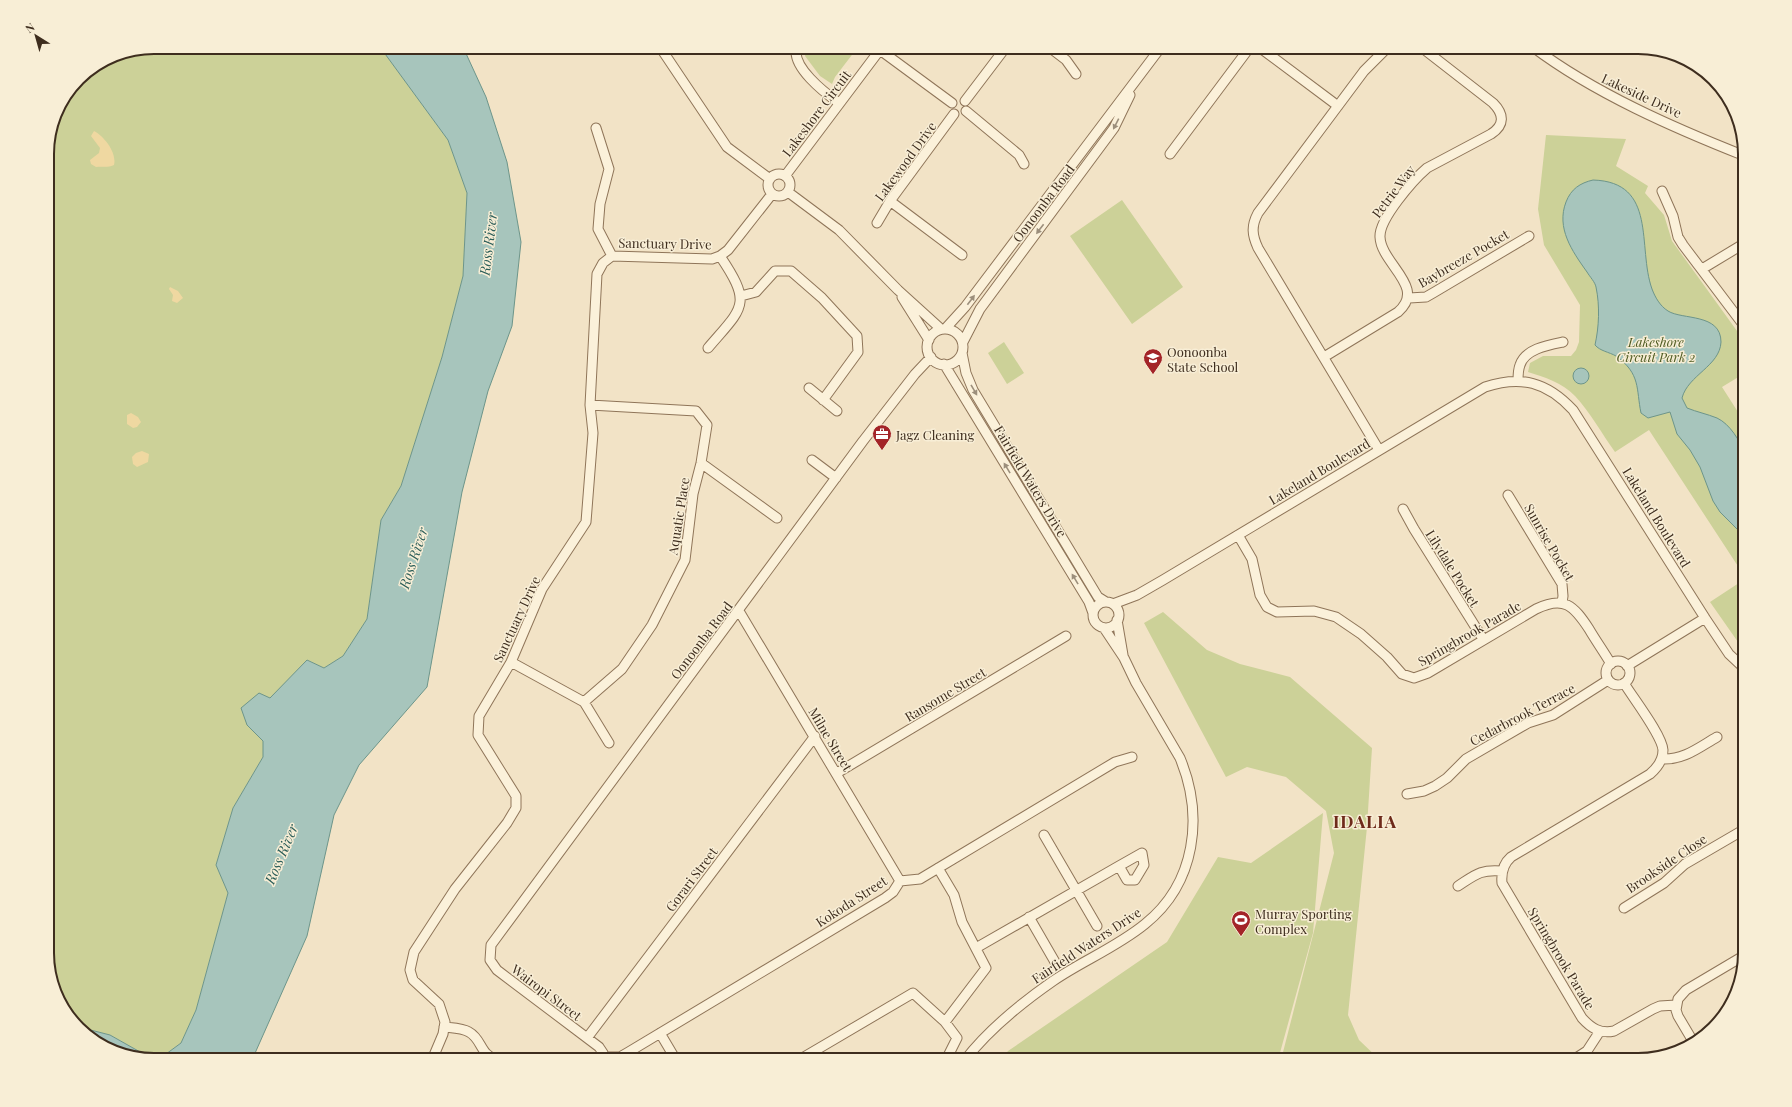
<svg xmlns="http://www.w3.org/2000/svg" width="1792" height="1107" font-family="'Playfair Display',serif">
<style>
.green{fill:#ccd198}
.sand{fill:#efd8a1}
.water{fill:#a7c5bc;stroke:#6d958a}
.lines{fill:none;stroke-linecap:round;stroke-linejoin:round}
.minor-casing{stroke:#8f7559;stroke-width:11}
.minor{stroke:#fbf1da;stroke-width:9}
.oneway{fill:#9c8f7c}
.labels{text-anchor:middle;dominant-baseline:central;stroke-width:3;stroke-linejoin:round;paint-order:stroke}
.street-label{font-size:13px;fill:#3e2d1e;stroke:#f8eed6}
.park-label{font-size:13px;font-style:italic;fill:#4f5c23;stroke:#f8eed6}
.poi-label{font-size:13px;fill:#3e2d1e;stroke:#f8eed6;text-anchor:start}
.water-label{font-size:14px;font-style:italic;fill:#2d5f5a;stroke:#f8eed6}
.district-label{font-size:17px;font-weight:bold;letter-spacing:1px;fill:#6e2a1a;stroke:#f8eed6}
.rim{fill:none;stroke:#3e2d1e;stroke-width:2}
</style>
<rect width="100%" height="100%" fill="#f2e3c6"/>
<path class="green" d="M154 47H380L448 140 467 193 463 276 442 357 401 486 381 520 367 619 343 656 324 668 307 660 247 725 263 741V757L233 808 216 865 228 893 196 1010 181 1043 166 1054 149 1057 110 1035 83 1028 61 1007 47 960V930L53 921 47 918V147L55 113 78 78 113 55Z
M807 47H858L835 77 832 84 820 76 805 56Z
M1546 135 1626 139 1616 166 1648 186 1645 193 1664 215 1672 241 1745 342V373L1722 387 1745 423V577L1649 430 1615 452C1602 434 1590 412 1575 396 1563 383 1544 377 1528 372L1530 363 1543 356H1571L1576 350 1579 342 1580 305 1544 245 1538 209Z
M1122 200 1183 287 1132 324 1070 236Z
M1004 342 1024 373 1007 384 988 353Z
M1745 579V652L1710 602Z
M1163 612 1207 650 1240 664 1290 677 1372 748 1367 827 1348 1015 1359 1040 1380 1060H1281L1334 853 1326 811 1286 777 1247 767 1226 777 1144 623Z
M1323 813 1313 933 1278 1060H1001L1008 1051 1167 942 1218 857 1251 863Z"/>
<path class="sand" d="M94 131C105 137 117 153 114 165 107 168 103 166 96 167L91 164 90 160 99 153 100 148 91 136Z
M170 287 178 291 183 298 177 303 172 301 173 295 169 289Z
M131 413 138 417 141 422 137 427 133 428 127 424V415Z
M142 451 149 454 148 462 137 467 133 464 132 457 136 453Z"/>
<path class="water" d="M380 47H463L486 97 507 162 521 242 512 326 488 391 462 492 427 687 359 765 334 815 307 936 252 1060H154L100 1046 83 1028 110 1035 149 1057 166 1054 181 1043 196 1010 228 893 216 865 233 808 263 757V741L247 725 241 708 259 693 270 698 307 660 324 668 343 656 367 619 381 520 401 486 442 357 463 276 467 193 448 140Z
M1593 180C1658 182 1637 247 1652 289 1655 297 1660 306 1668 311 1682 320 1721 313 1721 342 1720 366 1688 375 1682 398L1687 408C1697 412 1707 414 1717 418 1730 424 1740 441 1745 454V537L1720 512 1713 501 1700 467 1690 450 1677 434 1670 412 1648 418 1641 413C1636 389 1641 374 1616 356 1609 352 1600 351 1595 345 1599 327 1600 306 1596 287 1595 282 1590 277 1587 272 1572 251 1556 228 1566 202 1571 189 1580 183 1593 180Z
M1573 376a8 8 0 1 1 16 0a8 8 0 1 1-16 0Z"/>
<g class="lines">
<g class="minor-casing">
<path id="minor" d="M660 47 727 147 770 179
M797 47C790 66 825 93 839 103
M1049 47 1066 60 1076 74
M1259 47 1338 106
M1533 47C1594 93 1674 128 1745 156
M880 50 952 103
M965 101 1006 47
M966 111 1019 155 1024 164
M596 128 609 169 600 204 598 229 612 256
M1170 154 1250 47
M768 185a11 11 0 1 1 22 0a11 11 0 1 1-22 0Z
M785 176 882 47
M1662 191 1673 216 1678 237 1683 245 1745 327
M788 192 839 230 898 290 941 329
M890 201 962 255
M877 223 890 201 954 114
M1702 269 1745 243
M741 296 756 292 775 271H791L822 298 857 336 858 352 823 400
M902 297 929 340
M1409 298 1426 297 1433 293 1529 236
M945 329 965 307 1161 47
M927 347a18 18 0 1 1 36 0a18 18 0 1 1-36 0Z
M963 342 980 309 1114 128 1130 95
M708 348C743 307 753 305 720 256
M962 353 966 373 973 390 1098 597 1106 602
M1324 357 1398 312C1427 287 1381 264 1380 237 1379 219 1413 180 1427 168L1491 134C1505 125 1504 114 1493 103L1421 47
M944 364 1089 602 1093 613
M1518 381C1518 376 1518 370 1520 365 1525 349 1548 345 1563 342
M809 388 837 411
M1379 450 1258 248C1252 235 1251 226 1258 213L1364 71 1388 47
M812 460 836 478
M701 463 777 518
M1508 495 1562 584 1563 596 1562 603
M1403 509 1414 529 1483 639
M1238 535 1252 559 1260 595 1267 607 1277 612 1314 611 1336 617 1361 634 1387 657 1402 674 1414 678 1428 673 1536 609C1564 595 1574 606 1589 629 1596 641 1604 652 1611 664
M1093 615a13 13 0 1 1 26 0a13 13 0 1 1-26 0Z
M1113 604 1137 595 1163 580 1485 387C1521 375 1547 382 1573 410L1705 618 1729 654 1745 669
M739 611 900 881
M1117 620 1123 655
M1606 673a12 12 0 1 1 24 0a12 12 0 1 1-24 0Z
M511 662 584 702 609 743
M1627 666 1705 618
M1624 683C1633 698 1662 735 1663 750 1663 760 1657 768 1650 774L1511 857C1503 864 1501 872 1502 883L1582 1018C1591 1028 1600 1034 1614 1031L1653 1009 1660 1006 1676 1005
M584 702 622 669 652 625 685 560 693 494 701 463 707 425 696 411 590 405
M1662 759C1684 760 1698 748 1717 737
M837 773 1066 636
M1407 794 1424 791 1435 786 1447 778 1466 759 1528 723 1553 715 1608 680
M1044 835 1097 926
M938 868 954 895 962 922 986 968 945 1022 957 1038 946 1060
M900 881 920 879 1115 762 1132 757
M1458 886C1475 875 1480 869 1502 871
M1624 908 1664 883 1685 864 1745 829
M1029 917 1055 962
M976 948 1119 866 1142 853 1144 865 1135 880H1127L1119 866
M444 1027C452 1028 462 1028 469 1032 482 1039 480 1055 497 1060
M660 1033 676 1060
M587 1038 815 736
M1694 1043 1678 1016 1676 1010 1678 999 1686 990 1745 955
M605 1057H620L627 1053 885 898 893 892 900 881
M432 1060 443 1034 445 1022 439 1004 413 980 410 970 414 952 455 889 507 823 516 808V796L478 735 479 716 511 662 542 589 586 522 593 433 590 405 597 274 603 263 612 256 712 259 720 256 728 250 772 194
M605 1060 603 1053 599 1047 497 970 490 960 491 945 863 441 915 374 931 357
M799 1060 913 993 945 1022
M965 1060C989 1029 1020 1004 1053 981 1082 961 1117 947 1145 924 1196 883 1204 816 1180 758L1136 683 1124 658 1104 628
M1573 1060 1587 1051 1600 1031"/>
</g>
<use href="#minor" class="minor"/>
</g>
<defs><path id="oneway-solid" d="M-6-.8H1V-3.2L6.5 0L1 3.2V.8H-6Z"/></defs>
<g class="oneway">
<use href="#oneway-solid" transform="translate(1116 124) rotate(117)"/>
<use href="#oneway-solid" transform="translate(1040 229) rotate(127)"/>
<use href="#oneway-solid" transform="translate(971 300) rotate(-53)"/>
<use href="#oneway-solid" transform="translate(974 390) rotate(60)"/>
<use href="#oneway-solid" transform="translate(1007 468) rotate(-121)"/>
<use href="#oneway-solid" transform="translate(1075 579) rotate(-121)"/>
</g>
<defs>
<g id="school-pin" transform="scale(1)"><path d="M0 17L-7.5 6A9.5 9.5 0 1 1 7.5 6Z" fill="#a32428" stroke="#f8eed6"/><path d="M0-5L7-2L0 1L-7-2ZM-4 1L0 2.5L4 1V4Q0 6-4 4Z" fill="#fff"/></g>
<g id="office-pin" transform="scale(1)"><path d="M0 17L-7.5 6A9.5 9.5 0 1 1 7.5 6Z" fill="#a32428" stroke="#f8eed6"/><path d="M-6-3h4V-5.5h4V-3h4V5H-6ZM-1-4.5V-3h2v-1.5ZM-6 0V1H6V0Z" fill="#fff"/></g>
<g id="stadium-pin" transform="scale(1)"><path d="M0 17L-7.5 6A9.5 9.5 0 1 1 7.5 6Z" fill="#a32428" stroke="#f8eed6"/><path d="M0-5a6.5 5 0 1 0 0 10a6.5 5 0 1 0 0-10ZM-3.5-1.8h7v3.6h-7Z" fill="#fff"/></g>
</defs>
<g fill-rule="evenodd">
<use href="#school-pin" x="1153" y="358"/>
<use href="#office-pin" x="882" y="434"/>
<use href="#stadium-pin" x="1241" y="920"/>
</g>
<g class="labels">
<g class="street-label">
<text transform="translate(1642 95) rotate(25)">Lakeside Drive</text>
<text transform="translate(816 113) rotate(-53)">Lakeshore Circuit</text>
<text transform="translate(905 161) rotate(-54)">Lakewood Drive</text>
<text transform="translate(1393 191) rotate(-53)">Petrie Way</text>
<text transform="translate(1043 203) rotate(-53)">Oonoonba Road</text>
<text transform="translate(665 243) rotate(1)">Sanctuary Drive</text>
<text transform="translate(1463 258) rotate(-30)">Baybreeze Pocket</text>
<text transform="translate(1319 471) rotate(-31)">Lakeland Boulevard</text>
<text transform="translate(1031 481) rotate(59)">Fairfield Waters Drive</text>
<text transform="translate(678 516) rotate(-81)">Aquatic Place</text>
<text transform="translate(1657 517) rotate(58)">Lakeland Boulevard</text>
<text transform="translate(1550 542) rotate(60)">Sunrise Pocket</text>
<text transform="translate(1453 568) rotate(58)">Lilydale Pocket</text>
<text transform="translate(516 619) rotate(-65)">Sanctuary Drive</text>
<text transform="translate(1469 633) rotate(-30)">Springbrook Parade</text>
<text transform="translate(701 640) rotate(-53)">Oonoonba Road</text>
<text transform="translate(945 694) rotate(-31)">Ransome Street</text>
<text transform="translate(1522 714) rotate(-28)">Cedarbrook Terrace</text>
<text transform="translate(831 739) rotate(59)">Milne Street</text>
<text transform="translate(1666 863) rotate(-34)">Brookside Close</text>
<text transform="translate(691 879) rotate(-53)">Gorari Street</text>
<text transform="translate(851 901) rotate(-33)">Kokoda Street</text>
<text transform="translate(1086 945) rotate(-33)">Fairfield Waters Drive</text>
<text transform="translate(1562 958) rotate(59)">Springbrook Parade</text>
<text transform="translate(547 992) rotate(37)">Wairopi Street</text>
</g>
<g class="park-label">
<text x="1656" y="341">Lakeshore<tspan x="1656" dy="15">Circuit Park 2</tspan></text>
</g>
<g class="poi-label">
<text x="1167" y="351">Oonoonba<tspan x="1167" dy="15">State School</tspan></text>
<text x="896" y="434">Jagz Cleaning</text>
<text x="1255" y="913">Murray Sporting<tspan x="1255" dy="15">Complex</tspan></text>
</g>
<g class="water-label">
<text transform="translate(488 244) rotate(-83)">Ross River</text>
<text transform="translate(413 558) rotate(-72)">Ross River</text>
<text transform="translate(281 854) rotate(-67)">Ross River</text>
</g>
<g class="district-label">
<text x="1365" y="821">IDALIA</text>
</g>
</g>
<path d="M0 0H1792V1107H0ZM154 54H1638A100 100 0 0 1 1738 154V953A100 100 0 0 1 1638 1053H154A100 100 0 0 1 54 953V154A100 100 0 0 1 154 54Z" fill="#f8eed6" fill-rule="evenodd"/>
<path class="rim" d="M154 54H1638A100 100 0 0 1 1738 154V953A100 100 0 0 1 1638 1053H154A100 100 0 0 1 54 953V154A100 100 0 0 1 154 54Z"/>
<g transform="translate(36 36) rotate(323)" stroke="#f8eed6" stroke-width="3" paint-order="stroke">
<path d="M0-3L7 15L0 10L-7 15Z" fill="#3e2d1e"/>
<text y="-6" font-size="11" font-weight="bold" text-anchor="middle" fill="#3e2d1e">N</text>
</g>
</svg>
